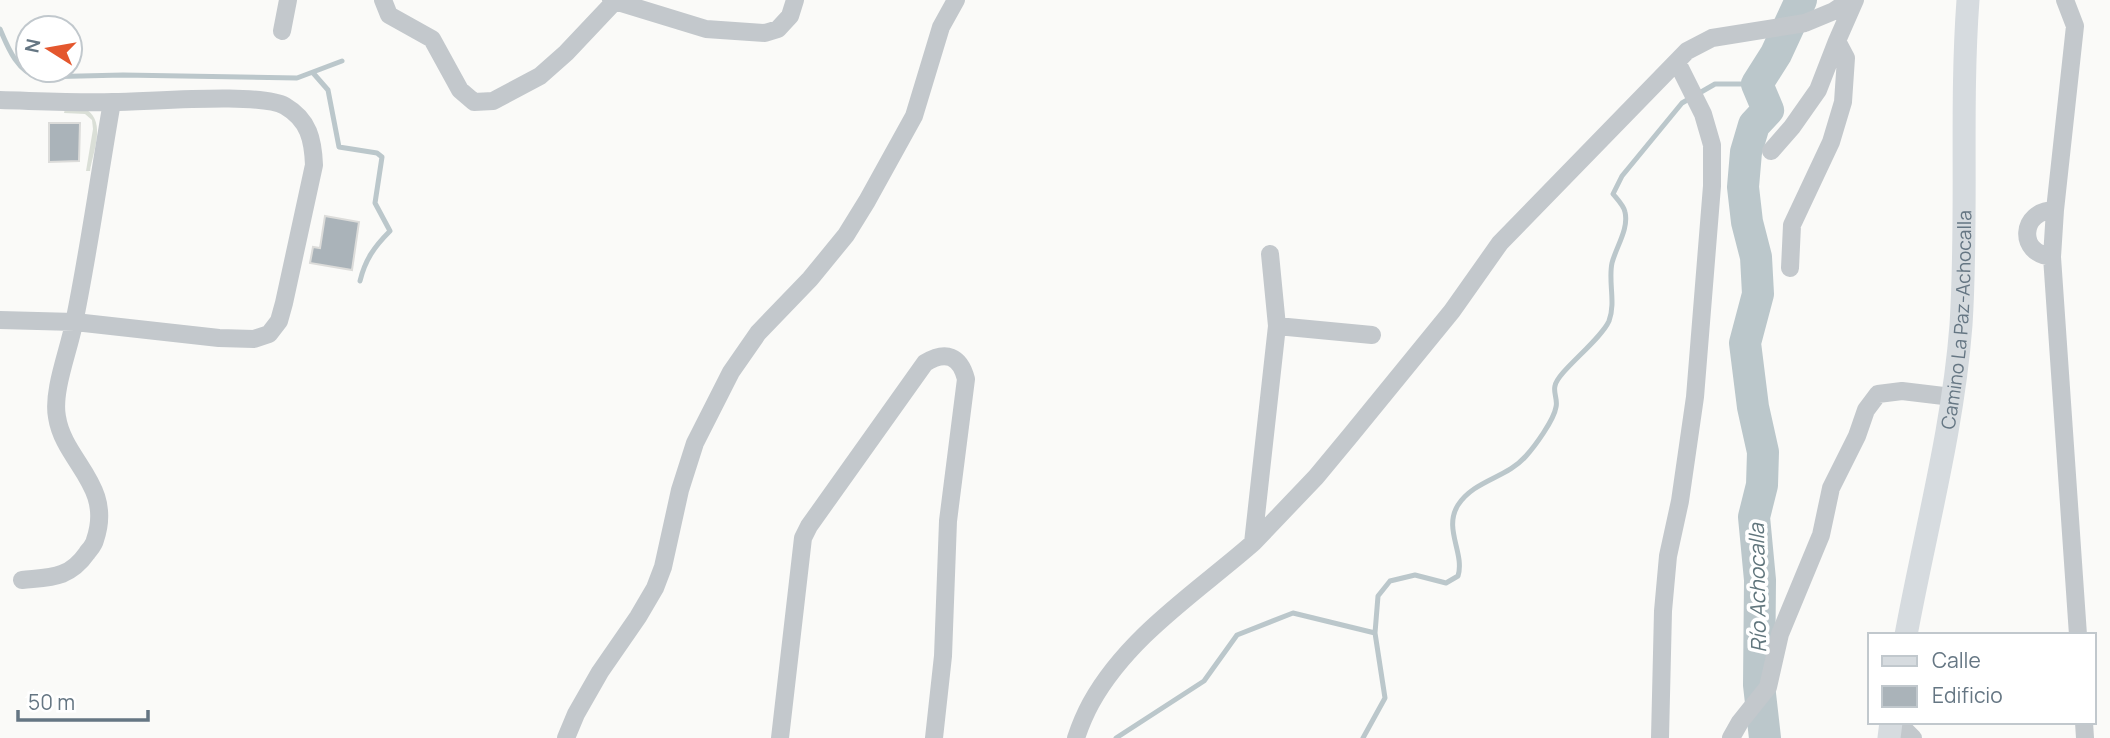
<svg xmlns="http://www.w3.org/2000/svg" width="2110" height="738" font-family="Manrope,sans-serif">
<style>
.green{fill:#dadfd7}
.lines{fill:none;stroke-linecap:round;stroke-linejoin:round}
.stream{stroke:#bbc7cb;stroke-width:5}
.river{stroke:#bbc7cb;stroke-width:32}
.building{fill:#aab3b9;stroke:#dcdcda;stroke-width:2}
.minor{stroke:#c3c8cc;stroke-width:18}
.major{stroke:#d6dbdf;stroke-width:23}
.labels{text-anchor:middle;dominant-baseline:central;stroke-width:7;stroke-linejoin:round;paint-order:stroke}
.street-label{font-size:19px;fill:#657683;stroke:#fff}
.water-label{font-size:21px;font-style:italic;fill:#60757c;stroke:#fff}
</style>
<rect width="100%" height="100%" fill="#fafaf8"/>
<path class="green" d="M65 109 87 110C106 123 93 152 90 171H86L93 129 92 120 85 114 64 113Z"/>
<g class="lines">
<path class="stream" d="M0 29C8 48 18 73 39 77L123 75 297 78 342 61
M314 74 328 90 339 147 377 153 382 157 375 203 390 231C374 247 365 260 360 281
M1116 738 1204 681 1237 635 1293 613 1375 633
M1363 738 1385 698 1375 633 1378 596 1390 581 1415 575 1446 583 1458 576C1465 553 1443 529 1458 505 1474 480 1507 478 1526 456 1535 446 1554 420 1556 407 1558 400 1553 392 1555 386 1557 372 1600 341 1609 321 1616 303 1608 281 1612 263 1616 247 1629 229 1625 212 1624 206 1617 199 1613 194L1622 176 1682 103 1715 84H1757"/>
<path class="river" d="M1765 738 1759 685 1760 580 1754 517 1762 485 1763 452 1753 407 1745 343 1758 294 1756 257 1747 222 1743 187 1746 152 1754 125 1768 110 1757 84 1776 54 1801 0"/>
</g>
<path class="building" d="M49 123H80L79 161 49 162Z
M325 216 359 222 352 270 310 263 313 247 320 248Z"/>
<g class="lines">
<path class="minor" d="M383 0 389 15 432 39 460 90 474 102 493 101 540 76 566 53 616 0
M611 0 706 29 765 33 778 29 790 16 795 0
M2065 0 2075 26 2055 210 2052 257 2078 635
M282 31 288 0
M0 100C38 101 76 103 113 102 148 102 261 92 285 106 309 120 313 140 314 165L284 303 279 321 269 334 254 339 219 338 75 322 0 320
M1771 151 1792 127 1818 90 1837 41
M1270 254 1277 326 1372 335
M2052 257C2017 254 2020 210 2055 210
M1790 268 1792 225 1831 142 1843 102 1846 58 1837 41 1855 0
M1253 543 1316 477 1350 436 1452 311 1500 243 1687 51 1712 38 1805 23 1834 11 1850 0
M22 580C50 577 69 579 87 553 90 549 94 545 95 540 114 485 64 462 57 417 52 391 69 350 74 323 89 250 99 176 112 102
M1897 722 1913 738
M2084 722 2085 738
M566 738 576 714 600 672 638 617 655 588 663 567 680 490 695 443 731 372 758 333 810 279 846 235 867 201 914 116 941 27 956 0
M780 738 803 538 809 526 925 363C946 350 960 356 966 379L948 521 943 656 934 738
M1076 738C1080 726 1085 714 1091 703 1128 636 1197 592 1253 543L1277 326
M1660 738 1663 611 1668 556 1680 501 1695 397 1712 186V145L1703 114 1677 62
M1731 738 1740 722 1768 687 1780 634 1821 535 1831 488 1857 436 1866 410 1878 394 1902 391 1952 397"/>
<g class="major">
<path id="s1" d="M1906 635C1925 532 1953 430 1961 325 1968 217 1960 108 1968 0"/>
<path d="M1889 738 1891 722"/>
</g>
</g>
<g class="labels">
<g class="street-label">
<text stroke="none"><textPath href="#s1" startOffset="320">Camino La Paz-Achocalla</textPath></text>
</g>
<g class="water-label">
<text transform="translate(1757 588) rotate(-91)">Río Achocalla</text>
</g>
</g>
<rect x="1868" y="633" width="228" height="91" fill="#ffffff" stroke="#c1c8cd" stroke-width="2"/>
<rect x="1882" y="656" width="35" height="10" fill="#d6dbdf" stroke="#c1c8cd" stroke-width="2"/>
<text x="1932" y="668" font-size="21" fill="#657683">Calle</text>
<rect x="1882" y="686" width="35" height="21" fill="#aab3b9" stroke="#c1c8cd" stroke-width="2"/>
<text x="1932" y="703" font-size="21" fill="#657683">Edificio</text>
<g transform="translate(49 49) rotate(281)"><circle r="33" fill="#ffffff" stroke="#c1c8cd" stroke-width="2"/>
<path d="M0-5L12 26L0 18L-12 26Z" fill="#e4572e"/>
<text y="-10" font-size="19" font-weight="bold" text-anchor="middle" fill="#657683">N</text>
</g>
<path d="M18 710v10h130v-10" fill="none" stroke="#657683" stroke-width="3.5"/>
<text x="28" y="710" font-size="21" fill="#657683" stroke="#ffffff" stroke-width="5" paint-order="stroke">50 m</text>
</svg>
